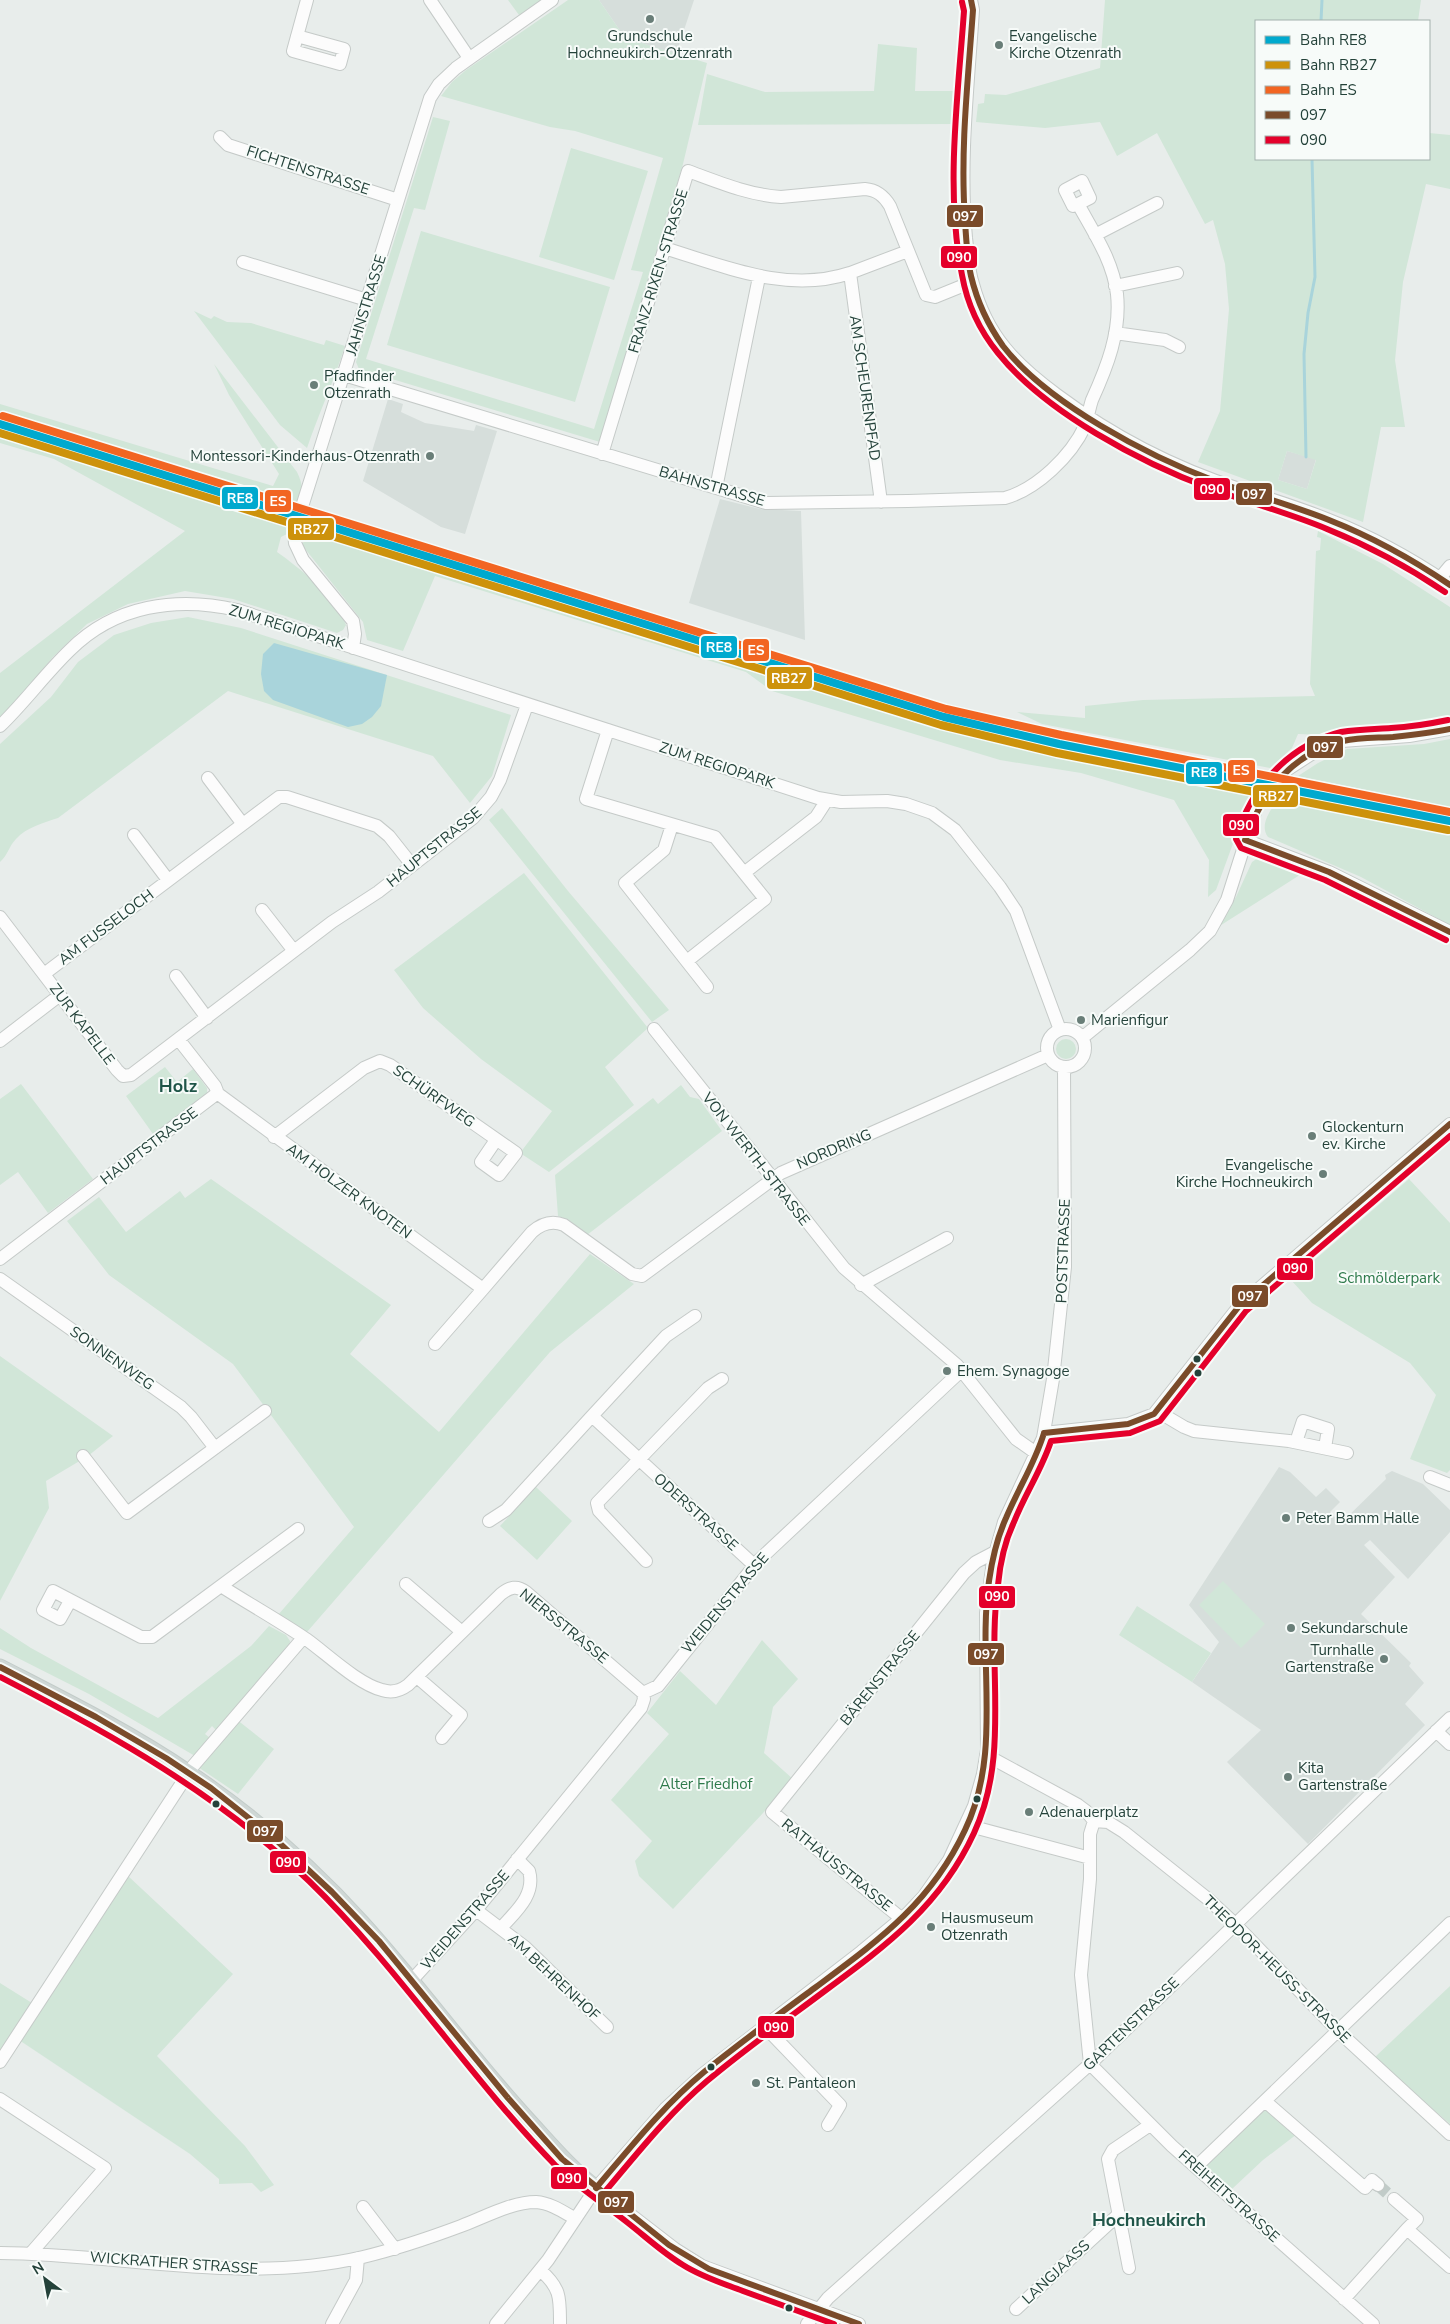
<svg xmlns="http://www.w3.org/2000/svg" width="1450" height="2324" font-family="'Nunito Sans',sans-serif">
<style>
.built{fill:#d6dedb}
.green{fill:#d1e6d8;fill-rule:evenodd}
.water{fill:#a9d4db}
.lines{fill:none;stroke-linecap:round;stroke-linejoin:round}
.stream{stroke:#a9d4db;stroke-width:3}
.minor-tunnel{stroke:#c1cbc8;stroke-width:12;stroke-dasharray:12 6;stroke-linecap:butt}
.minor-casing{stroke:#c5cac8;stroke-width:14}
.major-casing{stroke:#c3ccc9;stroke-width:17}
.minor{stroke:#fcfcfc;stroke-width:12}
.major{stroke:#cfd7d5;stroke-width:15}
.bus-1-casing{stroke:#f7fbf9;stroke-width:10}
.bus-2-casing{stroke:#f7fbf9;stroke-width:10}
.bus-1{stroke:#7a4b2a;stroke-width:6}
.bus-2{stroke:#e4002b;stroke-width:6}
.rail-1-casing{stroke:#f7fbf9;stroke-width:11}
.rail-2-casing{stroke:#f7fbf9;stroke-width:11}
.rail-3-casing{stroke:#f7fbf9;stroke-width:11}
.rail-1{stroke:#00a9ce;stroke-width:8}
.rail-2{stroke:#cd920c;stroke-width:8}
.rail-3{stroke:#f26522;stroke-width:8}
.poi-dot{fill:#697e78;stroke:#f7fbf9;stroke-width:2}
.bus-dot{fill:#24423a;stroke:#f7fbf9;stroke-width:2}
.labels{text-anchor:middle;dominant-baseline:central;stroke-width:4;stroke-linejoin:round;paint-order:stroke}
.poi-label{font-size:15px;fill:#24423a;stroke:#f7fbf9;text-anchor:start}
.street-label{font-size:15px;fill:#24423a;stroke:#f7fbf9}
.park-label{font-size:15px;fill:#2d7a4b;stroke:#f7fbf9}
.quarter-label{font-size:18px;font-weight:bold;fill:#1f5548;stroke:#f7fbf9}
.line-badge{stroke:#f7fbf9;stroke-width:2}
.badge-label{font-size:14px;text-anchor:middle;font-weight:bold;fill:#fff}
</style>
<rect width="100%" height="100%" fill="#e8edeb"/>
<path class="built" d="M599 0H694L676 54 625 38Z
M388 399 403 404 401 412 425 423 474 431 476 425 497 431 465 534 441 527 363 481Z
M1287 451 1316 459 1307 489 1278 480Z
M720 499 760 509 801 511 805 640 689 603Z
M1279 1467 1290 1472 1316 1497 1326 1488 1340 1502 1330 1512 1341 1523 1386 1479 1385 1475 1392 1471 1423 1484 1450 1510V1532L1408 1579 1370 1540 1364 1545 1395 1577 1361 1614 1411 1663 1409 1666 1424 1683 1405 1704 1425 1725 1308 1844 1227 1762 1261 1730 1192 1682 1219 1642 1189 1605Z"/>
<path class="green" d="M508 0H542L519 15Z
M568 0H599L625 38 707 63 683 164 600 442 359 369 356 362 433 117 450 121 425 210 414 208 366 359 594 429 643 272 631 270 663 158 575 131 550 127 441 96 452 82 466 70Z
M1105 0H1421L1418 21H1256V159H1429V133L1450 135V189L1426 184 1403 282 1395 360 1405 427H1381L1363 522 1198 462 1220 411 1229 309 1225 264 1213 220 1205 224 1157 133 1117 156 1100 122 1045 128 976 122 978 104 984 103 985 94 1006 95 1100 68ZM1287 451 1316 460 1307 489 1278 480Z
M878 44 917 48 915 91H957L956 124 698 125 707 74 765 92 874 91Z
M571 148 648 171 614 280 539 257Z
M421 231 610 287 575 402 387 345Z
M194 311 211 319 214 316 227 322 251 323 324 345 326 340 345 346C334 381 319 413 307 448L280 425Z
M214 364 297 472C303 485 305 494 296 505L0 412V404L273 486 279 474 229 395Z
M0 430 293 520 287 534 281 537 277 552C301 569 336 597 346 625L343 630 337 633 233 599 185 591 128 604 87 624 53 657 11 708 0 717V673L185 531 54 459 0 443Z
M306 523 620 624 1086 762 1253 789 1216 890 1208 897 1209 860 1174 800 1081 773 1000 760 772 691 746 672 435 576 403 651 367 640 363 622 302 545 307 535Z
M1318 531 1383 564 1450 607V718L1420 724 1347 730 1323 735 1298 734 1292 748 1270 768 1042 724 1017 712 1085 718V706L1143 700 1315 696 1310 684 1316 551 1320 550 1321 538 1317 537Z
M188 617 241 628 511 715 492 776 470 803 433 756 228 691 58 818C43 823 27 827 16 839 9 846 8 855 0 862V744L51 697 78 662 114 635 151 623Z
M1450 739V807L1298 776 1318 763 1347 749 1424 744Z
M1281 795 1418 820 1450 829V925L1361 877 1268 837C1258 824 1273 807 1281 795Z
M502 808 568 891 669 1010 652 1022 489 820Z
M1261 856 1290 863 1306 871 1218 927 1236 897 1252 862Z
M524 873 648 1028 605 1067 634 1105 549 1172 520 1153 552 1111 481 1059 423 1008 394 970Z
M1056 1049a10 10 0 1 1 20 0a10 10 0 1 1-20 0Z
M165 1067 177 1082 193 1069 207 1088V1093L153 1134 126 1096Z
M21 1084 93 1179 48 1213 18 1172 0 1185V1099Z
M681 1085 690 1097 699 1099 722 1131 587 1235 569 1220 558 1216 555 1175 653 1098 658 1104Z
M211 1179 391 1305 350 1354 439 1432 590 1254 634 1284 550 1352 307 1632 278 1615 354 1527 233 1364 109 1275 67 1221 99 1197 126 1232 180 1191 185 1198Z
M1409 1179 1450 1223V1470L1447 1473 1410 1459 1436 1395 1410 1363 1312 1303 1291 1280Z
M0 1356 113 1436 88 1456 46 1481 49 1508 0 1601Z
M536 1487 572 1521 537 1560 500 1526Z
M1223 1581 1265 1624 1241 1648 1199 1605Z
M1137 1606 1211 1653 1192 1682 1119 1635Z
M269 1626 286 1635 290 1641 289 1648 217 1731 212 1726 205 1734 210 1738 195 1756 89 1694 0 1649V1628L31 1648 158 1718 251 1646Z
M762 1640 798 1679 773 1707 764 1753 794 1780 673 1909 639 1876 635 1861 652 1841 611 1800 669 1734 647 1713 680 1671 716 1705Z
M236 1719 274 1749 238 1794 198 1767Z
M127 1875 233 1974 157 2056 245 2146 274 2185 261 2192 252 2183 219 2184V2179L190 2154 19 2040Z
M0 1983 32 2003 0 2053Z
M1450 1986V2124L1374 2058Z
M1265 2109 1297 2134 1263 2160 1232 2189 1205 2165Z"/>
<path class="water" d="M274 643 387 675 381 706 372 717 362 724 348 727 273 700 264 691 261 674 263 654Z"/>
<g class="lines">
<path class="stream" d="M1321 21 1322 0
M1306 457 1304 354 1308 313 1315 277 1312 159"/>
<path class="minor-tunnel" d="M1378 2185 1394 2199"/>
<g class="minor-casing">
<path id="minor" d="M430 0 469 58
M971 0 973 10C968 85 959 162 966 238 968 253 968 270 973 284 987 336 1015 364 1057 395 1112 436 1174 468 1239 489 1270 499 1300 508 1329 520 1372 537 1412 559 1450 585
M297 36 344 49 340 64 293 51 307 0
M220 137 228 145 398 200
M1095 235 1157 203
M664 248C724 266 787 294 850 273
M243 262 367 300
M1115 286 1177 273
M1115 333 1165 340 1179 347
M344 375 766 503 908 501 1005 498C1037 489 1071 456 1085 426 1088 418 1089 409 1092 400 1107 367 1121 332 1117 294 1113 261 1094 233 1078 204L1090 198 1082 181 1065 190 1073 206 1078 204
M602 454 688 171C718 182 749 195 781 197L865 189C877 190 884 196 890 206L926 295 935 297 972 282
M716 488 759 277
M881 502 850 273 908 251
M1440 578 1450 566
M353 648 355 634 353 621 303 560 295 543 294 532 312 475 430 98 439 84 456 68 552 0
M0 726C25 702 45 674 70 650 115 605 177 596 237 610L818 798 841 802 887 801 906 804 932 813 955 830 1000 887 1016 911 1060 1030
M608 730 586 799 715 837 765 899 687 961
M208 778 242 823
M672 825 664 850 625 883 707 987
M134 835 168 880
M1245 840 1329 872 1450 932
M744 873 816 817 827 800
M262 910 294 951
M0 917 117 1070 123 1076 131 1075 332 922 378 892 473 818 491 797 500 780 527 705
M44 974 279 797H287L377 826 389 836 412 865
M176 976 207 1018
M654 1029 844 1268 957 1365 1016 1439 1036 1453
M1047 1048a19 19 0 1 1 38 0a19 19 0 1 1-38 0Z
M1082 1038 1190 950 1210 931 1227 900 1256 809 1268 790 1285 771 1316 751 1342 741 1409 736 1450 729
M0 1041 60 995
M217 1093 483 1289 435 1344
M274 1137 364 1068 380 1061 390 1065 516 1153 499 1175 481 1162 496 1140
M0 1259 215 1095 217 1091 215 1086 179 1040
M0 1279 181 1407 191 1417 215 1448
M861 1285 947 1238
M483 1289 532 1232C541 1224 552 1220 564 1225L632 1274 642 1276 781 1173 1048 1055
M695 1316 666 1336 592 1416 754 1565
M1157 1411 1184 1427 1194 1431 1289 1441 1347 1453
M1044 1433 1128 1424 1154 1414 1240 1305 1450 1124
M1296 1442 1303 1421 1328 1429 1325 1448
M83 1456 127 1513 265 1411
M1430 1477 1450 1485
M489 1521 506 1510 592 1416
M646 1561 599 1511 597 1503 708 1388 722 1379
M406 1584 462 1632
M221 1586C249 1604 278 1620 306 1639 327 1654 358 1684 382 1690 391 1693 400 1691 408 1685L501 1594C510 1587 517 1585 526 1592L643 1693
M70 1601 60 1619 43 1610 53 1591 141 1637H152L298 1529
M417 1677 461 1715 442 1738
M643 1693 658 1686 759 1560 962 1370
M1436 1731 1450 1744
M986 1755 1078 1805 1086 1811 1094 1821
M1094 1821 1108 1822 1124 1832 1208 1899 1235 1924 1338 2031 1450 2134
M966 1825 1090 1858
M476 1910 525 1947 607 2027
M902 1919 772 1812 964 1573 976 1562 995 1552
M501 1928C515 1912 536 1895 529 1871L517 1859
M412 1980 476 1910 641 1708 644 1699 643 1693
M764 2026 840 2105 828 2125
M0 2062 193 1766 303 1638
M1090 2064 1172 2146 1373 2324
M1090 2064 1081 1975 1090 1879V1834L1094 1821
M0 2099 105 2168 31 2253
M1266 2102 1365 2188 1372 2180 1378 2185
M1196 2167 1450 1923
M596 2188 675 2249 702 2266 859 2324
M1394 2199 1417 2219 1407 2229
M363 2207 395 2249
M0 2253C121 2254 243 2285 363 2257 396 2249 429 2238 461 2226 483 2218 511 2202 536 2202 550 2203 562 2211 574 2218
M1129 2268 1108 2159 1113 2150 1150 2125
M540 2270C561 2288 560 2298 560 2324
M1344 2299 1407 2229 1450 2267
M1016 2309 1118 2215
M332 2324 356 2280 358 2258
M496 2324 548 2260 596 2188 665 2109 703 2074 861 1952 907 1914 924 1896 949 1860 974 1806 983 1774 987 1750 986 1613 993 1561 1004 1522 1043 1438 1053 1379 1065 1267 1064 1067
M807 2324 828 2298 1090 2064 1450 1718"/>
</g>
<g class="major-casing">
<path id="major" d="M0 1667C64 1700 129 1732 189 1773 253 1816 311 1866 362 1923 420 1987 470 2057 528 2120 550 2144 570 2168 596 2188"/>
</g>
<use href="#minor" class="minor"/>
<use href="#major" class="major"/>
<g class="bus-1-casing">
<path id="bus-1" d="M971 0 973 10C968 80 960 150 965 220 966 239 967 258 971 276 977 301 988 325 1003 346 1047 403 1148 456 1215 481 1253 495 1292 505 1329 520 1372 537 1412 559 1450 585
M1245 840C1262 793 1292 753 1343 741 1359 737 1376 738 1393 737 1412 735 1431 733 1450 729
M1245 840 1329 872 1450 932
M1044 1433 1128 1424 1154 1414 1240 1305 1450 1124
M0 1667 96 1717 166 1758 211 1788 274 1838 332 1892 379 1941 508 2098 562 2159 669 2245 709 2269 859 2324
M596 2188C630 2148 663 2106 704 2072 741 2042 778 2015 816 1987 879 1940 931 1903 965 1830 1003 1751 977 1665 989 1581 992 1560 997 1538 1006 1518 1018 1489 1035 1463 1044 1433"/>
</g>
<g class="bus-2-casing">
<path id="bus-2" d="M962 2 964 11C958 96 945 190 962 275 967 303 980 331 998 353 1045 412 1141 463 1212 489 1250 503 1289 513 1327 529 1369 546 1408 567 1445 592
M1446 940 1325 880 1241 848 1236 839C1250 788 1289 745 1341 732 1358 729 1375 729 1391 728 1411 727 1429 724 1448 720
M0 1677C111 1734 218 1794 309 1881 400 1969 468 2076 556 2166 578 2187 604 2204 628 2223 646 2237 663 2253 683 2265 702 2277 722 2283 743 2291 773 2302 803 2313 834 2324
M603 2194C636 2155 668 2114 707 2081 745 2049 786 2020 826 1990 887 1945 941 1905 974 1833 1011 1753 986 1669 998 1585 1000 1563 1005 1541 1014 1522 1025 1494 1042 1469 1051 1441L1130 1433 1160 1421 1246 1311 1450 1136"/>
</g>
<use href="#bus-1" class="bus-1"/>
<use href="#bus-2" class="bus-2"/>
<g class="rail-1-casing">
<path id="rail-1" d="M0 424 944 717 1059 744 1450 821"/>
</g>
<g class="rail-2-casing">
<path id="rail-2" d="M0 433 941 725 1057 753 1448 830"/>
</g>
<g class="rail-3-casing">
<path id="rail-3" d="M3 416 946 709 1061 735 1450 812"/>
</g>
<use href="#rail-1" class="rail-1"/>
<use href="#rail-2" class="rail-2"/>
<use href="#rail-3" class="rail-3"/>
</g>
<g class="poi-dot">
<circle cx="650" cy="19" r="5"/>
<circle cx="999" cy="45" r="5"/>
<circle cx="314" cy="385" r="5"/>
<circle cx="430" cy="456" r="5"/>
<circle cx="1081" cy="1020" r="5"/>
<circle cx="1312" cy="1136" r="5"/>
<circle cx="1323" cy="1174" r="5"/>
<circle cx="947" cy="1371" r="5"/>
<circle cx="1286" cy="1518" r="5"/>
<circle cx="1291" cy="1628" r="5"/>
<circle cx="1384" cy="1659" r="5"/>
<circle cx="1288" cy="1777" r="5"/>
<circle cx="1029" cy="1812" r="5"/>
<circle cx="931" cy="1927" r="5"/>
<circle cx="756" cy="2083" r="5"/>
</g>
<g class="bus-dot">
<circle cx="1197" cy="1359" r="4.5"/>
<circle cx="1198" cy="1373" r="4.5"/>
<circle cx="977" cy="1799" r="4.5"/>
<circle cx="216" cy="1804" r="4.5"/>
<circle cx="711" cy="2067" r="4.5"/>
<circle cx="789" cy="2308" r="4.5"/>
</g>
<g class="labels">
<g class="poi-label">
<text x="650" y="36" text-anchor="middle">Grundschule<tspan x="650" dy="17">Hochneukirch-Otzenrath</tspan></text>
<text x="1009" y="36">Evangelische<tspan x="1009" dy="17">Kirche Otzenrath</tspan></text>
<text x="324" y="376">Pfadfinder<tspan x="324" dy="17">Otzenrath</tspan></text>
<text x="420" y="456" text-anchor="end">Montessori-Kinderhaus-Otzenrath</text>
<text x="1091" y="1020">Marienfigur</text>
<text x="1322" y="1127">Glockenturn<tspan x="1322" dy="17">ev. Kirche</tspan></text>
<text x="1313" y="1165" text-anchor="end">Evangelische<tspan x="1313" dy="17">Kirche Hochneukirch</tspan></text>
<text x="957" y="1371">Ehem. Synagoge</text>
<text x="1296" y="1518">Peter Bamm Halle</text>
<text x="1301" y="1628">Sekundarschule</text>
<text x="1374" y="1650" text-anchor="end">Turnhalle<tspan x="1374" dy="17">Gartenstraße</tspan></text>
<text x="1298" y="1768">Kita<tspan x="1298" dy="17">Gartenstraße</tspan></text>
<text x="1039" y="1812">Adenauerplatz</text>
<text x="941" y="1918">Hausmuseum<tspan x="941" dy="17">Otzenrath</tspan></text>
<text x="766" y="2083">St. Pantaleon</text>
</g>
<g class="street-label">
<text transform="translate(308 170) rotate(18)">FICHTENSTRASSE</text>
<text transform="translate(658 271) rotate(-73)">FRANZ-RIXEN-STRASSE</text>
<text transform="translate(366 305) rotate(-73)">JAHNSTRASSE</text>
<text transform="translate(865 388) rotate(82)">AM SCHEURENPFAD</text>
<text transform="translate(712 486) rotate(16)">BAHNSTRASSE</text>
<text transform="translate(287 627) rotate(17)">ZUM REGIOPARK</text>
<text transform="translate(717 765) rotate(18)">ZUM REGIOPARK</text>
<text transform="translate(434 847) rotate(-39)">HAUPTSTRASSE</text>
<text transform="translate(106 927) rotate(-37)">AM FUSSELOCH</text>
<text transform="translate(82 1024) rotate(53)">ZUR KAPELLE</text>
<text transform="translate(434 1096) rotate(35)">SCHÜRFWEG</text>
<text transform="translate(149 1146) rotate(-37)">HAUPTSTRASSE</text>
<text transform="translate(834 1149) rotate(-23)">NORDRING</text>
<text transform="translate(756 1159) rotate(52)">VON WERTH-STRASSE</text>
<text transform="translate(349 1191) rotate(36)">AM HOLZER KNOTEN</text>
<text transform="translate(1063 1251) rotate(-88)">POSTSTRASSE</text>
<text transform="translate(112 1358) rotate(35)">SONNENWEG</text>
<text transform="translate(696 1512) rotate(42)">ODERSTRASSE</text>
<text transform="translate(725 1603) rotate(-50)">WEIDENSTRASSE</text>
<text transform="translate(564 1626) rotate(39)">NIERSSTRASSE</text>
<text transform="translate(880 1678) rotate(-51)">BÄRENSTRASSE</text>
<text transform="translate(837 1865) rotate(39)">RATHAUSSTRASSE</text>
<text transform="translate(465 1920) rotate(-49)">WEIDENSTRASSE</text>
<text transform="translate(1277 1969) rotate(45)">THEODOR-HEUSS-STRASSE</text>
<text transform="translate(554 1977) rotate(43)">AM BEHRENHOF</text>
<text transform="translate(1131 2024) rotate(-44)">GARTENSTRASSE</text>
<text transform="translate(1229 2196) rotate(42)">FREIHEITSTRASSE</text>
<text transform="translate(174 2263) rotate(4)">WICKRATHER STRASSE</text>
<text transform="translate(1056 2272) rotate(-43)">LANGJAASS</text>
</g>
<g class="park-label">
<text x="1389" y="1278">Schmölderpark</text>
<text x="706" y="1784">Alter Friedhof</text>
</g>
<g class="quarter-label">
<text x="178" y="1086">Holz</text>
<text x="1149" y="2220">Hochneukirch</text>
</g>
</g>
<g class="line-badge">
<rect x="946" y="204" width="38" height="24" rx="5" fill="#7a4b2a"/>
<rect x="940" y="245" width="38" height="24" rx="5" fill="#e4002b"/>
<rect x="1193" y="477" width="38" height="24" rx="5" fill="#e4002b"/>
<rect x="1235" y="482" width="38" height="24" rx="5" fill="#7a4b2a"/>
<rect x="221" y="486" width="38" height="24" rx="5" fill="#00a9ce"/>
<rect x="264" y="489" width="28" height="24" rx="5" fill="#f26522"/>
<rect x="287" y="517" width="48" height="24" rx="5" fill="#cd920c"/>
<rect x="700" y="635" width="38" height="24" rx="5" fill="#00a9ce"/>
<rect x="742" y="638" width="28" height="24" rx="5" fill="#f26522"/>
<rect x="766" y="666" width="47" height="24" rx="5" fill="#cd920c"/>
<rect x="1306" y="735" width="38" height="24" rx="5" fill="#7a4b2a"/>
<rect x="1227" y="759" width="29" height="24" rx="5" fill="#f26522"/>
<rect x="1185" y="761" width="38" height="24" rx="5" fill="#00a9ce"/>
<rect x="1252" y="784" width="47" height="24" rx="5" fill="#cd920c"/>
<rect x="1222" y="813" width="38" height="24" rx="5" fill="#e4002b"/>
<rect x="1276" y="1257" width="38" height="24" rx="5" fill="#e4002b"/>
<rect x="1231" y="1284" width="38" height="24" rx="5" fill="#7a4b2a"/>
<rect x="978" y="1585" width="38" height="24" rx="5" fill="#e4002b"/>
<rect x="967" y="1642" width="38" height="24" rx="5" fill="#7a4b2a"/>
<rect x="246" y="1819" width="38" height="24" rx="5" fill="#7a4b2a"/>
<rect x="269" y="1850" width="38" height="24" rx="5" fill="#e4002b"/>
<rect x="757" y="2015" width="38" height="24" rx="5" fill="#e4002b"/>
<rect x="550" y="2166" width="38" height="24" rx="5" fill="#e4002b"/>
<rect x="597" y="2190" width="38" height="24" rx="5" fill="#7a4b2a"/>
</g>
<g class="badge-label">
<text x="965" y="221">097</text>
<text x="959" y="262">090</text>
<text x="1212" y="494">090</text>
<text x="1254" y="499">097</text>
<text x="240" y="503">RE8</text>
<text x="278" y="506">ES</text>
<text x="311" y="534">RB27</text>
<text x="719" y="652">RE8</text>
<text x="756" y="655">ES</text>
<text x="789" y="683">RB27</text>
<text x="1325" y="752">097</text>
<text x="1241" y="775">ES</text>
<text x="1204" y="777">RE8</text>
<text x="1276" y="801">RB27</text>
<text x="1241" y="830">090</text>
<text x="1295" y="1273">090</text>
<text x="1250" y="1301">097</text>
<text x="997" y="1601">090</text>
<text x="986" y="1659">097</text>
<text x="265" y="1836">097</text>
<text x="288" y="1867">090</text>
<text x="776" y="2032">090</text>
<text x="569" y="2183">090</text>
<text x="616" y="2207">097</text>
</g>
<rect x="1255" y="20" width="175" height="140" fill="#f7fbf9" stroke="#a3b1ad"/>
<rect x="1265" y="36" width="25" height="8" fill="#00a9ce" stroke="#a3b1ad"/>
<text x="1300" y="45" font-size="15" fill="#24423a">Bahn RE8</text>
<rect x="1265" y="61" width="25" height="8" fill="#cd920c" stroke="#a3b1ad"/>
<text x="1300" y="70" font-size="15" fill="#24423a">Bahn RB27</text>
<rect x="1265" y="86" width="25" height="8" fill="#f26522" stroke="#a3b1ad"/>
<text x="1300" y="95" font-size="15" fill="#24423a">Bahn ES</text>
<rect x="1265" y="111" width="25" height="8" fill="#7a4b2a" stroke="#a3b1ad"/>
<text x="1300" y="120" font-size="15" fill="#24423a">097</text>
<rect x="1265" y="136" width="25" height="8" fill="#e4002b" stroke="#a3b1ad"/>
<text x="1300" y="145" font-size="15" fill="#24423a">090</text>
<g transform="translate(45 2279) rotate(328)" stroke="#f7fbf9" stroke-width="4" paint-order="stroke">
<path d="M0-4L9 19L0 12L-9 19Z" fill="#24423a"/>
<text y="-8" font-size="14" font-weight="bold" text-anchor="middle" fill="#24423a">N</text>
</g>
</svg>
